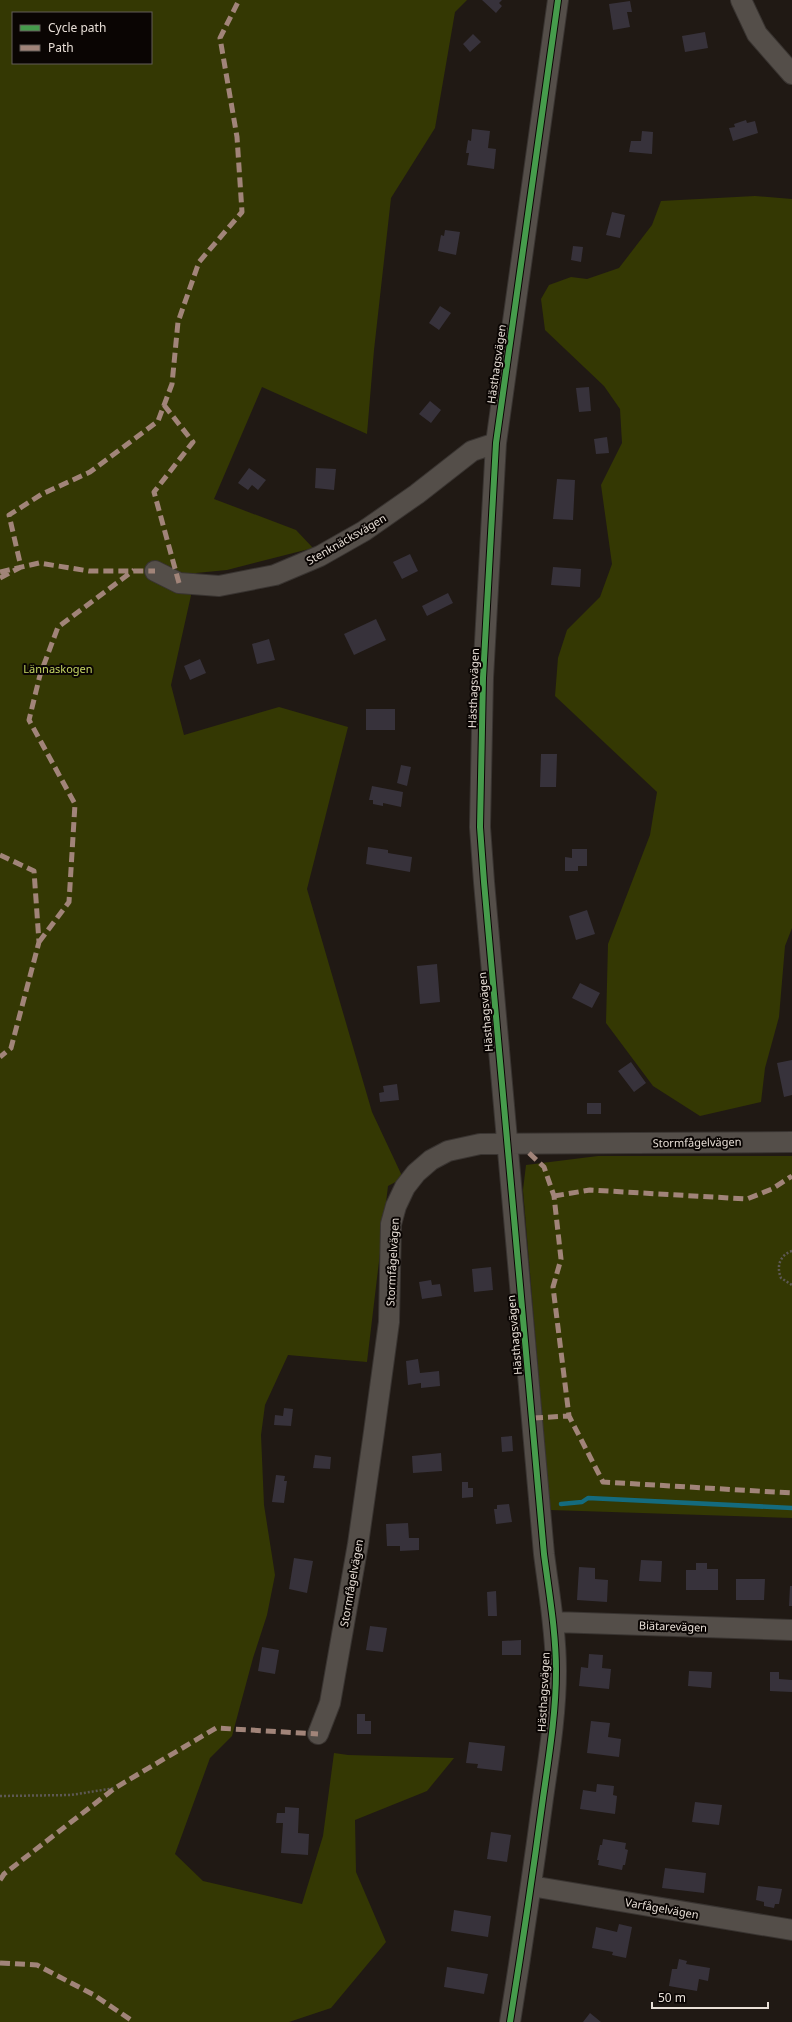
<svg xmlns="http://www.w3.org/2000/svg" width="792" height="2022" font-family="'Noto Sans',sans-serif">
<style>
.green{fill:#343803;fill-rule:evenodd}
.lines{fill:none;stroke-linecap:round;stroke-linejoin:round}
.stream{stroke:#146b7e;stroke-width:4.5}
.building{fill:#37323b}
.minor-casing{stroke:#393431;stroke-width:22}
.path{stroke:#5d5854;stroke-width:2.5;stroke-dasharray:2 2;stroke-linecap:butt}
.minor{stroke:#544e49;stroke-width:20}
.quiet{stroke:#a18479;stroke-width:5;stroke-dasharray:10 5;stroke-linecap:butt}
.cycleway-casing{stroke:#0a0503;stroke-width:8}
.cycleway{stroke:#469c4c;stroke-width:6}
.labels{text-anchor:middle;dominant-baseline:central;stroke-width:4;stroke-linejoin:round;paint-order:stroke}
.street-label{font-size:11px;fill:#e8dfd7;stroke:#0a0503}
.park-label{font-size:11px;fill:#c4d463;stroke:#0a0503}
</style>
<rect width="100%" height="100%" fill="#201914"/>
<path class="green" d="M0 0H467L455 12 435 128 391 198 374 350 367 434 262 387 214 499 296 530 313 548 227 570 196 573 171 685 184 735 279 707 348 727 307 889 372 1112 403 1178 388 1186 367 1362 288 1355 265 1405 261 1435 264 1505 275 1575 267 1615 253 1658 232 1736 210 1758 175 1854 203 1881 302 1904 323 1836 334 1753 348 1755 454 1758 427 1791 355 1820 356 1872 386 1942 331 2008 289 2022H0ZM13 13H151V63H13Z
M755 196 792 199V928L785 946 779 1017 765 1068 761 1102 700 1116 653 1086 606 1023 608 944 650 835 657 792 555 696 558 658 567 630 600 597 612 564 601 485 622 443 620 409 604 386 545 330 541 299 549 285 571 277 587 279 619 268 652 225 661 201Z
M598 1156H792V1518L550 1510 523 1190 526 1165Z"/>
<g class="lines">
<path class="stream" d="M561 1504 582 1502 588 1498 792 1508"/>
</g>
<path class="building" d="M482 0H502L499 3 502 6 496 13Z
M630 1 632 12H627L630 27 613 30 609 4Z
M705 32 708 48 685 52 682 36Z
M473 34 481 42 470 52 463 44Z
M746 120 747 123 755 121 758 133 733 141 729 128 735 127 734 124Z
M472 129 490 131 488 148 496 149 494 169 467 165 469 153H466L468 140 471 141Z
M642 131 653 132 652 154 629 152 631 141H641Z
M612 212 625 215 620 238 606 235Z
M445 230 460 232 456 255 438 251 441 235 444 236Z
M573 246 583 247 581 262 571 260Z
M440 306 451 313 439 330 429 323Z
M589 387 591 411 579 412 576 388Z
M430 401 441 410 431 423 419 414Z
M607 437 609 453 596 454 594 439Z
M249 468 266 480 258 490 252 485 248 490 238 483Z
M316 468 336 469 334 490 315 488Z
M557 479 575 480 573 520 553 519Z
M410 554 418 571 402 579 393 562Z
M553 567 581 569 580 587 551 585Z
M448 593 453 603 427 616 422 606Z
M376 619 386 640 354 655 344 634Z
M269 639 275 660 257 664 252 644Z
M200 659 206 673 190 680 184 666Z
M366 709H395V730H366Z
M541 754H557L556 787H540Z
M401 765 411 767 407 786 397 783Z
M372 786 403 792 401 807 383 803V806L373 804V800H369Z
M368 847 388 850V853L412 857 410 872 366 864Z
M572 849H587V866H578V871H565V857L572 858Z
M587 910 595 934 576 940 569 916Z
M437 964 440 1002 420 1004 417 966Z
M580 983 600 993 592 1008 572 998Z
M792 1060V1095L784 1097 777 1063Z
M631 1062 646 1083 634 1092 618 1071Z
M397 1084 399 1100 380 1102 379 1093 384 1092 383 1086Z
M587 1103H601V1114H587Z
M491 1267 493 1290 474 1292 472 1269Z
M431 1280 432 1285 440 1284 442 1296 422 1299 419 1282Z
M418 1359 420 1373 439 1371 440 1386 421 1388V1383L408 1385 406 1361Z
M284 1408 293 1409 291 1426 274 1425 275 1415 283 1416Z
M512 1436 513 1451 502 1452 501 1437Z
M441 1453 442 1471 413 1473 412 1456Z
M315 1455 331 1457 330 1469 313 1468Z
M276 1475 285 1476 284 1481H287L284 1503 272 1502Z
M462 1482H468V1488H473V1497L462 1498Z
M509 1504 512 1522 496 1524 494 1509H497V1505Z
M408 1523 409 1538H419V1550L400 1551V1546H387L386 1524Z
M294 1558 313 1561 307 1593 289 1589Z
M641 1560 662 1561 661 1582 639 1581Z
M696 1563H707V1569H718V1590H686V1570H696Z
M579 1567 595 1568V1579L608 1580 607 1602 577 1600Z
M736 1579H765L764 1600H736Z
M790 1586H792V1606H789Z
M496 1591 497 1616H488L487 1592Z
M370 1626 387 1628 383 1652 366 1650Z
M521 1640V1655H502V1641Z
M262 1647 279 1650 275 1674 258 1671Z
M589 1654 603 1655 602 1668 611 1669 609 1689 579 1686 581 1667 588 1668Z
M689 1671 712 1672 711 1688 688 1686Z
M770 1672H779V1679L792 1680V1692L770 1691Z
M357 1714H365V1721H371V1734H357Z
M591 1721 610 1723 608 1737 621 1739 619 1757 587 1753Z
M469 1742 505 1746 502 1771 477 1768 478 1764 466 1763Z
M597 1784 614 1786 613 1795 617 1796 615 1814 580 1809 583 1790 596 1792Z
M695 1802 722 1805 719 1825 692 1822Z
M285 1807 299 1808 298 1833 309 1834 308 1855 281 1853 283 1823H276L277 1813H285Z
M491 1832 511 1835 507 1862 487 1859Z
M603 1839 626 1843 625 1849 628 1850 625 1865H623L622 1870 598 1865 599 1860H597L600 1845H602Z
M665 1868 706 1873 704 1893 662 1888Z
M758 1886 782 1889 779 1904H775L774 1908 764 1906V1902L756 1900Z
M454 1910 491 1916 488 1937 451 1931Z
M619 1924 632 1927 626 1958 612 1955 613 1952 592 1948 596 1927 617 1932Z
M679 1959 687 1961 686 1964 710 1968 708 1981 699 1979 697 1991 669 1986 672 1969H677Z
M447 1967 488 1974 484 1994 444 1987Z
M590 2013 601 2022H583Z"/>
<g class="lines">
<g class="minor-casing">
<path id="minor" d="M741 0 757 34 792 74
M155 571 179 583 219 586 275 575 320 556 364 531 417 494 472 451 496 443
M554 1622 792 1630
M318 1734 330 1703 358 1544 374 1432 389 1322 391 1224 396 1206 405 1187 416 1173 431 1160 448 1151 480 1144 792 1142
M531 1886 792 1930
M510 2022C522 1947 533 1873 543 1798 549 1756 556 1713 556 1671 556 1632 549 1593 544 1554L484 882 480 827 483 678 496 443 558 0"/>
</g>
<path class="path" d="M792 1251C780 1255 776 1266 781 1278L792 1285
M0 1796 71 1795 115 1788"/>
<use href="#minor" class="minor"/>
<path class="quiet" d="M164 405 193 442 154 492 179 583
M0 572 39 563 89 571H155
M0 578 21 567 9 515 42 494 90 472 158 421 172 384 178 322 199 262 242 212 237 137 220 38 239 0
M0 855 34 871 39 942 11 1048 0 1057
M39 942 69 902 75 804 29 720 40 675 58 627 134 570
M529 1153 544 1167 554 1196 561 1259 553 1287 569 1416 603 1482 792 1493
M554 1196 590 1190 747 1199 772 1189 792 1176
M533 1418 569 1416
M0 1880 4 1874 115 1788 216 1728 318 1734
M0 1963 37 1965 94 1995 134 2022"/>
<g class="cycleway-casing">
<path id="cycleway" d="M510 2022C522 1947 533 1873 543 1798 549 1756 556 1713 556 1671 556 1632 549 1593 544 1554L484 882 480 827 483 678 496 443 558 0"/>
</g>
<use href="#cycleway" class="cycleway"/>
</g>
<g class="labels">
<g class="street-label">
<text transform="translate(496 364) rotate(-82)">Hästhagsvägen</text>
<text transform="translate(346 539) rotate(-30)">Stenknäcksvägen</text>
<text transform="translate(473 688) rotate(-88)">Hästhagsvägen</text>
<text transform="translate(485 1012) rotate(-95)">Hästhagsvägen</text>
<text transform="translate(697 1142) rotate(-1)">Stormfågelvägen</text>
<text transform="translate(392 1262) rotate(-87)">Stormfågelvägen</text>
<text transform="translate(514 1335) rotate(-95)">Hästhagsvägen</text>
<text transform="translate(351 1583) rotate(-80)">Stormfågelvägen</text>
<text transform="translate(673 1626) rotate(2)">Biätarevägen</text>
<text transform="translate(543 1692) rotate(-87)">Hästhagsvägen</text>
<text transform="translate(662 1908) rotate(10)">Varfågelvägen</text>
</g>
<g class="park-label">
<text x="58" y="668">Lännaskogen</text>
</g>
</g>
<rect x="12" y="12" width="140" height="52" fill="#0a0503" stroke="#635c58"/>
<rect x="20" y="25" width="20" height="6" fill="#469c4c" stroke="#635c58"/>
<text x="48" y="32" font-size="12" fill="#e8dfd7">Cycle path</text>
<rect x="20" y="45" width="20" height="6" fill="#a18479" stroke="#635c58"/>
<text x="48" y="52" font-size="12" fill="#e8dfd7">Path</text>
<path d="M652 2002v6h116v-6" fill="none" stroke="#e8dfd7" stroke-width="2"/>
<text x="658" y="2002" font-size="12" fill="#e8dfd7" stroke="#0a0503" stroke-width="3" paint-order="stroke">50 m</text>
</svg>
